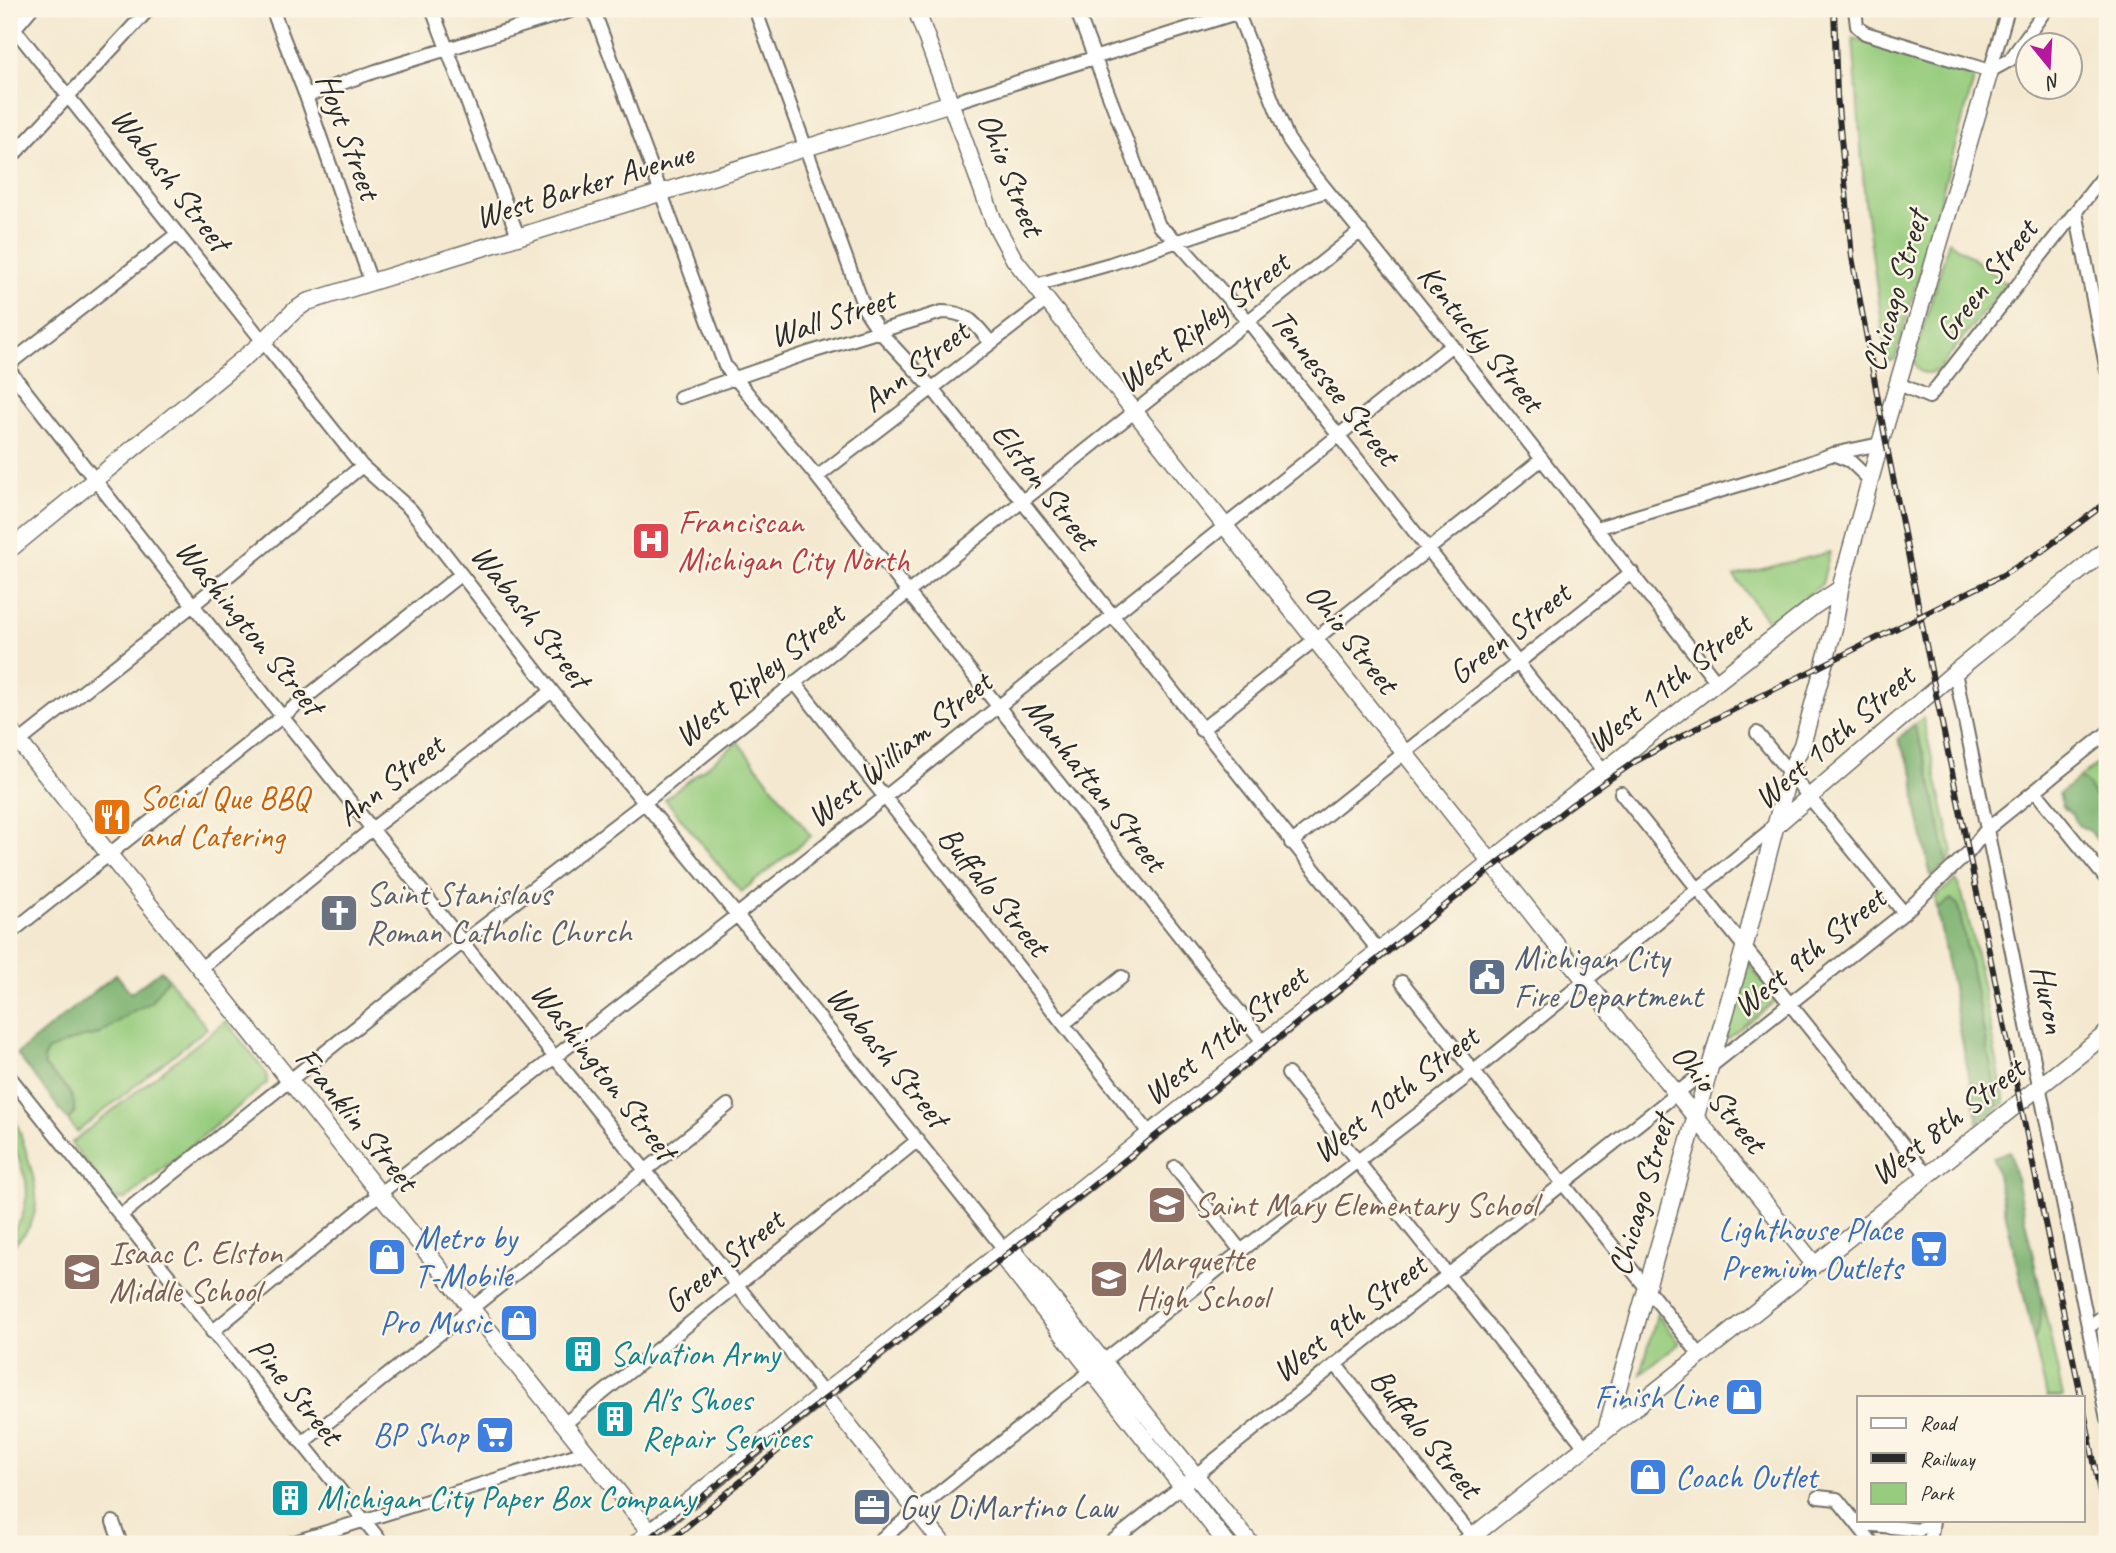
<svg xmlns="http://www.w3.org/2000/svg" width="2116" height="1553" font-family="Caveat,sans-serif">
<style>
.green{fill:#97cc7e;stroke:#617c54;stroke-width:2}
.forest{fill:#79b06d;stroke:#526e4c;stroke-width:2}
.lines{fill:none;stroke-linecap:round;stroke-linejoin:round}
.street-casing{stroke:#716e65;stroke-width:16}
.secondary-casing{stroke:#716e65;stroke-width:19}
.street{stroke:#fff;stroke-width:12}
.secondary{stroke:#fff;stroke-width:16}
.rail-casing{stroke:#2b2b2b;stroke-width:6}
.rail{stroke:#fcf5e5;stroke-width:3.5;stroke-dasharray:10;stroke-linecap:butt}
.labels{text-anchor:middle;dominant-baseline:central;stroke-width:5;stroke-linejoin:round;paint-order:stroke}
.street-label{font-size:33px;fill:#2b2b2b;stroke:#fcf5e5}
.health-label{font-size:33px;fill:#be3a42;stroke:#fcf5e5;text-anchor:start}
.food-label{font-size:33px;fill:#c56008;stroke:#fcf5e5;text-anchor:start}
.worship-label{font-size:33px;fill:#5b616d;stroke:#fcf5e5;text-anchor:start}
.service-label{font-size:33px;fill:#4e5e75;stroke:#fcf5e5;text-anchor:start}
.education-label{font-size:33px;fill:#785e54;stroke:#fcf5e5;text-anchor:start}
.shop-label{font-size:33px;fill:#366cbe;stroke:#fcf5e5;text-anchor:end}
.culture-label{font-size:33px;fill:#0d838f;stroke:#fcf5e5;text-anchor:start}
</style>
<rect width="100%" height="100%" fill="#fcf5e5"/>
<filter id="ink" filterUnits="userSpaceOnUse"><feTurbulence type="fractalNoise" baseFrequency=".0143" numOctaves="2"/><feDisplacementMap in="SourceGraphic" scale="14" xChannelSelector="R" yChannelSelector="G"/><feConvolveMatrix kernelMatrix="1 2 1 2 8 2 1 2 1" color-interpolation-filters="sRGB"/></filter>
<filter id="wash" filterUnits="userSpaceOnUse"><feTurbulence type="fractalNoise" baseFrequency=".00686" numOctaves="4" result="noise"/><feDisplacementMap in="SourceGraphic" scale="28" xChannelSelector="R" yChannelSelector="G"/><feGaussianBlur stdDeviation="1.57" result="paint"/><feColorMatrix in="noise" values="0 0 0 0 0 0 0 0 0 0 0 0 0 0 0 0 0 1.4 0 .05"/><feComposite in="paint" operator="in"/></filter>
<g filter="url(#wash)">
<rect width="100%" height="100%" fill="#f4e9d0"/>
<path class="green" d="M1853 38 1975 76 1895 359 1891 361H1887L1865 202Z
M1949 241 2006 283 1938 370C1923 377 1912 371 1915 355Z
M1830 552 1822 584 1770 624 1734 576Z
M1923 718 1953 852 1947 863C1938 816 1931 769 1913 725Z
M738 742 811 836 741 892 665 799Z
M2104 758C2111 771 2109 791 2102 803 2091 797 2092 784 2079 778Z
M1956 880 1962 894 1973 938 2005 1103 1999 1107 1958 905 1951 899 1937 910 1935 897Z
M1749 965 1773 993 1777 1000 1728 1039 1725 1036 1744 967Z
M168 978 207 1028 77 1132 68 1120 75 1113 69 1091 45 1067 44 1058 47 1050 79 1038 100 1034 133 1011 150 1003Z
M226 1021 267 1074V1083L126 1199H115L71 1143Z
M9 1106C17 1119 20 1134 25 1148 37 1187 48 1220 9 1248V1236L22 1218 27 1195 26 1181 9 1129Z
M2041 1293 2063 1397H2047L2034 1341 2040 1320Z
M1657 1314 1680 1343 1641 1374Z"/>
<path class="forest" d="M1913 725C1931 769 1938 816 1947 863L1931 877 1917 810 1914 774 1898 739Z
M2079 778C2092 784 2091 797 2101 803L2107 793V853L2090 831 2078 825 2073 815 2063 807 2059 794Z
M1951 899 1958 905 1999 1107 1978 1124 1937 910Z
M161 970 168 978 150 1003 133 1011 100 1034 79 1038 47 1051 44 1058 45 1067C59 1081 87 1101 68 1120L17 1054 116 974 131 993Z
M2010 1151 2041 1293V1320L2034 1341 1993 1157Z"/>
</g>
<g filter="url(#ink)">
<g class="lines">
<g class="street-casing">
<path id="street" d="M272 9 306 96 371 282
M432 9 518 236
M593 9 725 366 817 477 1264 1043
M755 9 865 310 879 331 932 388 1379 951
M1076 9 1159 226 1177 241 1249 322 1604 772
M1236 9 1288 139 1304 162 1452 345 1717 682
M1855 9 1857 26 1865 33 1990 71
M9 22 362 466 411 510 552 691 737 915 1004 1249
M9 35 31 9
M1990 71 2010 60 2046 9
M1990 71 2008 9
M306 96 376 71 577 9
M951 103 1249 9
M9 160 149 9
M2076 212 2107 371
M1036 285 1110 264 1326 191
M9 364 177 234
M9 370 193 605 824 1394
M1899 384 1929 397 2107 172
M680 397 808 353 942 312C969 312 975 324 991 343
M1833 454 1850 461 1871 481
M817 477 1047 300
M1597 528 1789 470 1833 454 1880 444
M1955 672 2107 1419
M795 683 1150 1134
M1201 730 1542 459
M1757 733 1904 913
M19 742 193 605 362 466
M2035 791 2107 880
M1621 793 1927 1175
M1291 843 1632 572
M9 934 460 575
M200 969 373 828 552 691
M1402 982 1700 1355
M1065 1023 1122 977
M1288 1074 1585 1447
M9 1076 383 1544
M1175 1167 1241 1251
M120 1216 463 942 644 803 1361 231
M2088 1328 2107 1313
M212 1332 379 1194 737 915 1452 345
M1336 1365 1473 1537
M563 1425 918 1140
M302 1443 728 1105
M1818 1497 1837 1499 1873 1544
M113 1522 121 1544
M1856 1523 1919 1530 1932 1520
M650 1532 660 1544
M288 1544 585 1452
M875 1544 1241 1251 1473 1072 1773 828
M1109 1544 1904 913 1968 853 1986 830 2107 733
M1930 1544 1933 1520"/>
</g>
<g class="secondary-casing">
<path id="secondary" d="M916 9 994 222 1014 259 1551 938 1814 1264
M9 550 262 343 294 311 307 302 951 103
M9 729 650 1532
M1773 828 1955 672 2107 549
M824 1394 943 1544
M1606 1430 1745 945 1789 773 1802 745 1834 628 1840 589 1880 444 1990 71
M635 1544 1662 725 1814 606 1840 589
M1227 1544 1007 1263 1003 1258 1004 1249 1013 1250 1251 1544
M1463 1544 2107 1033"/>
</g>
<use href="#street" class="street"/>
<use href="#secondary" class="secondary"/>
<g class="rail-casing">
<path id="rail" d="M1834 9 1837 95 1852 257 1884 432 1932 675 2081 1397
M2083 1406 2107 1528
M643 1544 1570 806 1636 761 1697 728 2005 574 2042 551 2107 502
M666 1544 787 1443"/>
</g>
<use href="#rail" class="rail"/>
</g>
</g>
<defs>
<g id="hospital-square" transform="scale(2.0125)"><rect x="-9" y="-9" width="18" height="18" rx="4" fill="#e0444e" stroke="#fcf5e5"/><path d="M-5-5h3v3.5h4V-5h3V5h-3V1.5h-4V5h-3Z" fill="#fff"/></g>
<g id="restaurant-square" transform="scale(2.0125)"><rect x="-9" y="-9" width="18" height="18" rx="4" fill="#e8710a" stroke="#fcf5e5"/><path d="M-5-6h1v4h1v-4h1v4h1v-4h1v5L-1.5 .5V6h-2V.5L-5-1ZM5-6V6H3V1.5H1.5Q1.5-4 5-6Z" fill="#fff"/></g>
<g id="church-square" transform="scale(2.0125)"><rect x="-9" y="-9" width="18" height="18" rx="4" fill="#6b7280" stroke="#fcf5e5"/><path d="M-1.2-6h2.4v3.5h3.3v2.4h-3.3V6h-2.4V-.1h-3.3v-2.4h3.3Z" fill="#fff"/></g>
<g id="civic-square" transform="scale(2.0125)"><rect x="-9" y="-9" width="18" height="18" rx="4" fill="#5c6f8a" stroke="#fcf5e5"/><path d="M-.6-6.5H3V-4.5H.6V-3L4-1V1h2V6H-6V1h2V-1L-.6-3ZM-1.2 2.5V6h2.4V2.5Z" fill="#fff"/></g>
<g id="school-square" transform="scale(2.0125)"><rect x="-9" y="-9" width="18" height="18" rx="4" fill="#8d6e63" stroke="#fcf5e5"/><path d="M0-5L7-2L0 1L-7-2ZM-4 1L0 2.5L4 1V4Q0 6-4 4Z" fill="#fff"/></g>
<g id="supermarket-square" transform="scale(2.0125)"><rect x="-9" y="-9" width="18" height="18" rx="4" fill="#3f7fe0" stroke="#fcf5e5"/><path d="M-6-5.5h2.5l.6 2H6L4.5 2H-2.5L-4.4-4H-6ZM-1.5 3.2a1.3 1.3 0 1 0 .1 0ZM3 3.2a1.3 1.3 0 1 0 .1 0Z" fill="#fff"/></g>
<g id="shop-square" transform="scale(2.0125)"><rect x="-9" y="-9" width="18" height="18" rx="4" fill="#3f7fe0" stroke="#fcf5e5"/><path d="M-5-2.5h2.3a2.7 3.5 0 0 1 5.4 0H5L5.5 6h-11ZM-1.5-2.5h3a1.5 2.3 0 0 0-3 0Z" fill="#fff"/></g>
<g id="building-square" transform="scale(2.0125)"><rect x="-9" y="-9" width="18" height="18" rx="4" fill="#0f9aa8" stroke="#fcf5e5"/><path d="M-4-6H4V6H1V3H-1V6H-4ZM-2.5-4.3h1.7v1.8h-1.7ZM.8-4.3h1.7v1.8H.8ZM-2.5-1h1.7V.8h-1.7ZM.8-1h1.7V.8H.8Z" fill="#fff"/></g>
<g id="office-square" transform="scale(2.0125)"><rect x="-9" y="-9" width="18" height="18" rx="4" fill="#5c6f8a" stroke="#fcf5e5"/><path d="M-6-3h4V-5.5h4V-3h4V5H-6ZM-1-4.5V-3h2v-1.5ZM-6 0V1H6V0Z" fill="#fff"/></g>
</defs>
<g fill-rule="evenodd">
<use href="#hospital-square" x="651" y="541"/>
<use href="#restaurant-square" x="112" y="817"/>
<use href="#church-square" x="339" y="913"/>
<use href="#civic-square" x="1487" y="977"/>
<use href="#school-square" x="1167" y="1205"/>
<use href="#supermarket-square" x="1929" y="1249"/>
<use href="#shop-square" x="387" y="1257"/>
<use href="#school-square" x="82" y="1272"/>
<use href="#school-square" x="1109" y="1279"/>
<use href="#shop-square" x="519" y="1323"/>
<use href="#building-square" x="583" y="1354"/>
<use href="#shop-square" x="1744" y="1397"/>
<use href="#building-square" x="615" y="1419"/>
<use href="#supermarket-square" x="495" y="1435"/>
<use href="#shop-square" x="1648" y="1477"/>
<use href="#building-square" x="290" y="1498"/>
<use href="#office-square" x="872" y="1507"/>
</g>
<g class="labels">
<g class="street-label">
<text transform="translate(349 136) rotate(70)">Hoyt Street</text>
<text transform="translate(1011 174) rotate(68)">Ohio Street</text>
<text transform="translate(171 179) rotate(52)">Wabash Street</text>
<text transform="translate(584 185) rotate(-17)">West Barker Avenue</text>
<text transform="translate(1986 280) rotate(-52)">Green Street</text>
<text transform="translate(1895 291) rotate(-74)">Chicago Street</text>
<text transform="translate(832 317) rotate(-18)">Wall Street</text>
<text transform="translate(1203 322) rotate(-38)">West Ripley Street</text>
<text transform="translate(1481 338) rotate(51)">Kentucky Street</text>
<text transform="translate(915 366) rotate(-38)">Ann Street</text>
<text transform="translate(1335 387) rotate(52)">Tennessee Street</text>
<text transform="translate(1045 486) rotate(52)">Elston Street</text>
<text transform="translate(531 616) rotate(52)">Wabash Street</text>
<text transform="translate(250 627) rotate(51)">Washington Street</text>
<text transform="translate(1509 633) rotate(-38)">Green Street</text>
<text transform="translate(1352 638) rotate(52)">Ohio Street</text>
<text transform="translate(759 675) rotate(-39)">West Ripley Street</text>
<text transform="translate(1669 683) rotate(-39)">West 11th Street</text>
<text transform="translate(1834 737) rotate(-41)">West 10th Street</text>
<text transform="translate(899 749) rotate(-39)">West William Street</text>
<text transform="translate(390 780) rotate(-38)">Ann Street</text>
<text transform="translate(1095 784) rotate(52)">Manhattan Street</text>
<text transform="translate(994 891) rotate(51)">Buffalo Street</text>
<text transform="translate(1809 952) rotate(-39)">West 9th Street</text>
<text transform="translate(2049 999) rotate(78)">Huron</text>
<text transform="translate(1225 1035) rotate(-39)">West 11th Street</text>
<text transform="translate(888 1056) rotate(51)">Wabash Street</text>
<text transform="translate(604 1071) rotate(52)">Washington Street</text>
<text transform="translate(1395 1094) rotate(-38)">West 10th Street</text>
<text transform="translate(1719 1098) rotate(51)">Ohio Street</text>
<text transform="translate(357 1119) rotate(51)">Franklin Street</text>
<text transform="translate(1947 1121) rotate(-38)">West 8th Street</text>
<text transform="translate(1641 1195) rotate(-74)">Chicago Street</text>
<text transform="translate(723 1261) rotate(-39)">Green Street</text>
<text transform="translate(1349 1318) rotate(-38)">West 9th Street</text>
<text transform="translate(296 1391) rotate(51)">Pine Street</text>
<text transform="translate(1426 1433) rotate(51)">Buffalo Street</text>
</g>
<g class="health-label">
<text x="678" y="522">Franciscan<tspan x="678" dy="38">Michigan City North</tspan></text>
</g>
<g class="food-label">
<text x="139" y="798">Social Que BBQ<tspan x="139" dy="38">and Catering</tspan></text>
</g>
<g class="worship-label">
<text x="366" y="894">Saint Stanislaus<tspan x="366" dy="38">Roman Catholic Church</tspan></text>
</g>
<g class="service-label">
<text x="1514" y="958">Michigan City<tspan x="1514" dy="38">Fire Department</tspan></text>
<text x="899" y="1507">Guy DiMartino Law</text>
</g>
<g class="education-label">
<text x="1194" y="1205">Saint Mary Elementary School</text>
<text x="109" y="1253">Isaac C. Elston<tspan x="109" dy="38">Middle School</tspan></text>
<text x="1136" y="1260">Marquette<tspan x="1136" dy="38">High School</tspan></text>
</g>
<g class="shop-label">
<text x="1902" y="1230">Lighthouse Place<tspan x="1902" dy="38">Premium Outlets</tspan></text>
<text x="414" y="1238" text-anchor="start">Metro by<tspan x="414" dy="38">T-Mobile</tspan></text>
<text x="492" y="1323">Pro Music</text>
<text x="1717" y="1397">Finish Line</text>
<text x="468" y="1435">BP Shop</text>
<text x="1675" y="1477" text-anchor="start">Coach Outlet</text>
</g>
<g class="culture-label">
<text x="610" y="1354">Salvation Army</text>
<text x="642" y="1400">Al's Shoes<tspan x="642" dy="38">Repair Services</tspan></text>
<text x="317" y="1498">Michigan City Paper Box Company</text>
</g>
</g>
<rect width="2116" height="1553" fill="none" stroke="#fcf5e5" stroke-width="35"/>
<rect x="1857" y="1396" width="228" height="126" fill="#fcf5e5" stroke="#a8a49b" stroke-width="2"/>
<rect x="1871" y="1418" width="35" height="10" fill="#ffffff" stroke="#a8a49b" stroke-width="2"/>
<text x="1920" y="1430" font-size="21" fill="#2b2b2b">Road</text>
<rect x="1871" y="1453" width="35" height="10" fill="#2b2b2b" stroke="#a8a49b" stroke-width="2"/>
<text x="1920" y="1466" font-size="21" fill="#2b2b2b">Railway</text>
<rect x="1871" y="1483" width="35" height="21" fill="#97cc7e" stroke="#a8a49b" stroke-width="2"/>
<text x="1920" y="1500" font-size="21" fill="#2b2b2b">Park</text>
<g transform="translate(2049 66) rotate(162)"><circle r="33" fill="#fcf5e5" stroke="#a8a49b" stroke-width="2"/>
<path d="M0-5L12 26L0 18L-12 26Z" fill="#b5179e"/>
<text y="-10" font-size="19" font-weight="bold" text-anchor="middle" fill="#2b2b2b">N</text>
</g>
</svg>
